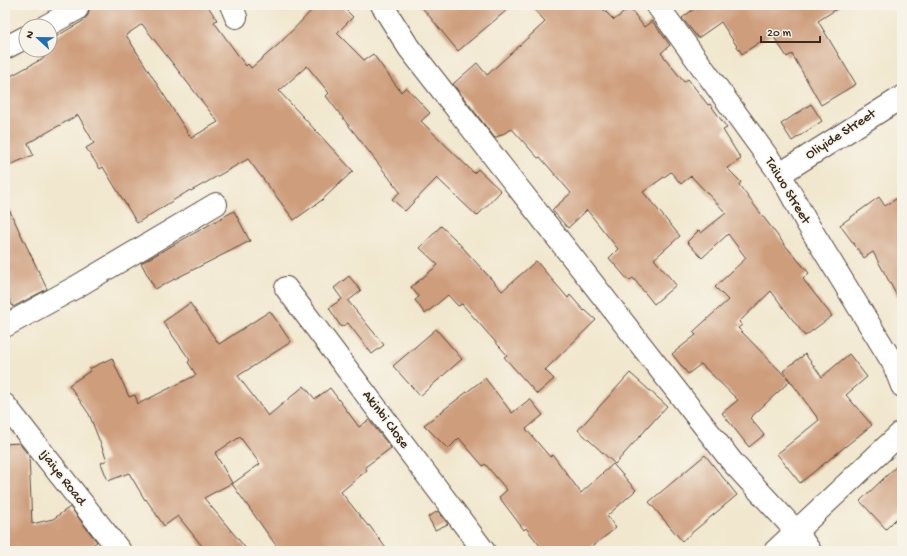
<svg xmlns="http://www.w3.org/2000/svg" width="907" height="556" font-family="'Gochi Hand',sans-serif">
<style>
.building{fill:#ce9d7b;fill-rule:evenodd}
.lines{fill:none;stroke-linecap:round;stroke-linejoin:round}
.minor-casing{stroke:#564638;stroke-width:24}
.minor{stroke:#fff;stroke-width:22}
.labels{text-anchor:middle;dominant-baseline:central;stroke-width:3;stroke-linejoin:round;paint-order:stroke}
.street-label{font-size:14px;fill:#3b2a1e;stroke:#f7f3e8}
</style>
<rect width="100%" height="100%" fill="#f7f3e8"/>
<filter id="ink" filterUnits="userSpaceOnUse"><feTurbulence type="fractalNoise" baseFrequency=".025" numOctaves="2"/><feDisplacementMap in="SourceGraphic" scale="8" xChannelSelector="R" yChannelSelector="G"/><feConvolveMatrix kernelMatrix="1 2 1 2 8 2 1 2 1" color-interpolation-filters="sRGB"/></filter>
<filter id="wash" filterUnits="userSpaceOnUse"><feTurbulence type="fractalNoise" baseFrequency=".012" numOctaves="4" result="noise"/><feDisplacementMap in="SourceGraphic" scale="16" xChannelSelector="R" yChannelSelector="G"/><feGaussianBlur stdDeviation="0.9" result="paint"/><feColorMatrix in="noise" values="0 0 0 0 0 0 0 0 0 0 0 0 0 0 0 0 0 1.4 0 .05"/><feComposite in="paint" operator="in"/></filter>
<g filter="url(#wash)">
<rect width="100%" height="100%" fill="#f1e7ce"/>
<g id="blocks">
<path class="building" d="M88 5H207L217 20 214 22 246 66 248 64 251 68 278 45 317 5H341L353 17 337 33 364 60 373 54 401 92 406 87 430 113 421 121 474 173 478 169 501 191 477 216 437 178 405 211 392 199 400 192 326 96 329 93 307 66 279 91 353 171 322 200 294 220 248 159 191 191 190 190 137 223 103 167 100 169 86 148 94 143 78 115 28 143 33 155 5 167V79L44 58 40 50H50V40L83 21 88 15 89 10ZM142 24 218 122 191 138 126 35Z
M420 5H513L458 51Z
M530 5H599L614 20 630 8 644 27 652 21 670 45 661 53 684 82 688 79 708 105 710 104 727 128 723 130 741 159 727 168 741 182 739 185 784 244 809 273 803 279 832 316 805 336 771 291 739 322 742 325 738 328 790 381 750 418 764 435 749 447 722 413 738 400 701 364 688 374 672 354 696 335 693 332 728 300 715 287 746 258 728 234 702 258 687 242 699 230 701 233 726 213 691 176 681 184 671 172 643 192 680 236 654 259 676 285 654 304 633 278 629 281 609 258 618 249 587 210 568 228 552 210 571 193 540 157 538 158 512 129 495 138 453 84 477 63 487 75 544 23 545 21Z
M699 5H843L818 21 856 84 821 105 792 54 787 57 772 34 742 54 721 22 698 38 682 18Z
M811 104 822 121 792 141 781 124Z
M902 195V305L873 252 864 258 840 225 879 197 885 206Z
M5 201 47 289 13 307 5 290Z
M234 211 250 241 155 289 141 263Z
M441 226 455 239 502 291 536 261 568 298 570 295 584 311 585 310 596 320 545 370 554 379 537 394 504 357 507 355 462 304 458 306 448 295 425 314 415 300 419 297 411 287 438 265 420 248Z
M349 276 361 291 348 301 384 345 372 354 348 323 341 327 329 308 342 299 334 288Z
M190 303 219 344 270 311 291 342 238 376 268 416 304 386 315 399 330 388 359 427 369 420 391 448 365 467 367 470 341 492 368 526 369 525 388 551H280L232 484 260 464 240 437 215 453 232 483 204 498 248 551H206L178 516 164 526 146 499 145 500 129 473 108 481 101 463 107 460 89 414 69 385 90 371 89 369 112 358 129 397 135 395 138 404 196 375 188 362 190 360 163 322Z
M436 329 462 359 420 396 393 366Z
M805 354 822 377 849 354 867 377 846 395 872 425 800 483 777 454 819 420 783 371Z
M630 373 667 406 615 464 578 430Z
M485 378 512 413 530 399 543 415 526 429 550 457 553 455 581 493 613 464 636 490 607 516 616 528 586 551H544L526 528 524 530 499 497 507 490 485 464 483 466 459 438 448 449 424 425Z
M19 443 29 456 32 524 53 519 70 507 97 542 84 551H5V444Z
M705 455 737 495 682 541 649 502Z
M902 461V513L886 529 860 501Z
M438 511 448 524 435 530 428 517Z"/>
</g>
</g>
<g filter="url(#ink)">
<use href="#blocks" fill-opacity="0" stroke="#564638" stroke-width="1"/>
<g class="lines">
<g class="minor-casing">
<path id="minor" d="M231 5 236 17
M382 5 409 48 733 463 796 531 810 551
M657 5 780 174 807 223 893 363 902 386
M46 26 77 9
M5 48 26 37
M780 174 902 97
M286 288 484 551
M5 326 76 287 216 204
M5 405 120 551
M775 551 902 432"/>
</g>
<use href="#minor" class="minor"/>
</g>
</g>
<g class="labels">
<g class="street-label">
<text transform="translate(841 135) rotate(-33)">Oliyide Street</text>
<text transform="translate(787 191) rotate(59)">Taiwo Street</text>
<text transform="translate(385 420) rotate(53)">Akinbi Close</text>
<text transform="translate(62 478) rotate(52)">Ijaiye Road</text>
</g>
</g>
<rect width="907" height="556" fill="none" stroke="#f7f3e8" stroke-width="20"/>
<g transform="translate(38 38) rotate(292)"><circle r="19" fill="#f7f3e8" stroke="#aca397"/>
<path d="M0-3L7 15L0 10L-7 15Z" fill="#1f6fb2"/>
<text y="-6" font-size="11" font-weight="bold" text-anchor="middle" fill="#3b2a1e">N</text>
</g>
<path d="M761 36v6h59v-6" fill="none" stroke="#3b2a1e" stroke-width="2"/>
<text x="767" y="36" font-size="12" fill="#3b2a1e" stroke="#f7f3e8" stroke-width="3" paint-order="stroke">20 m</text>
</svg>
